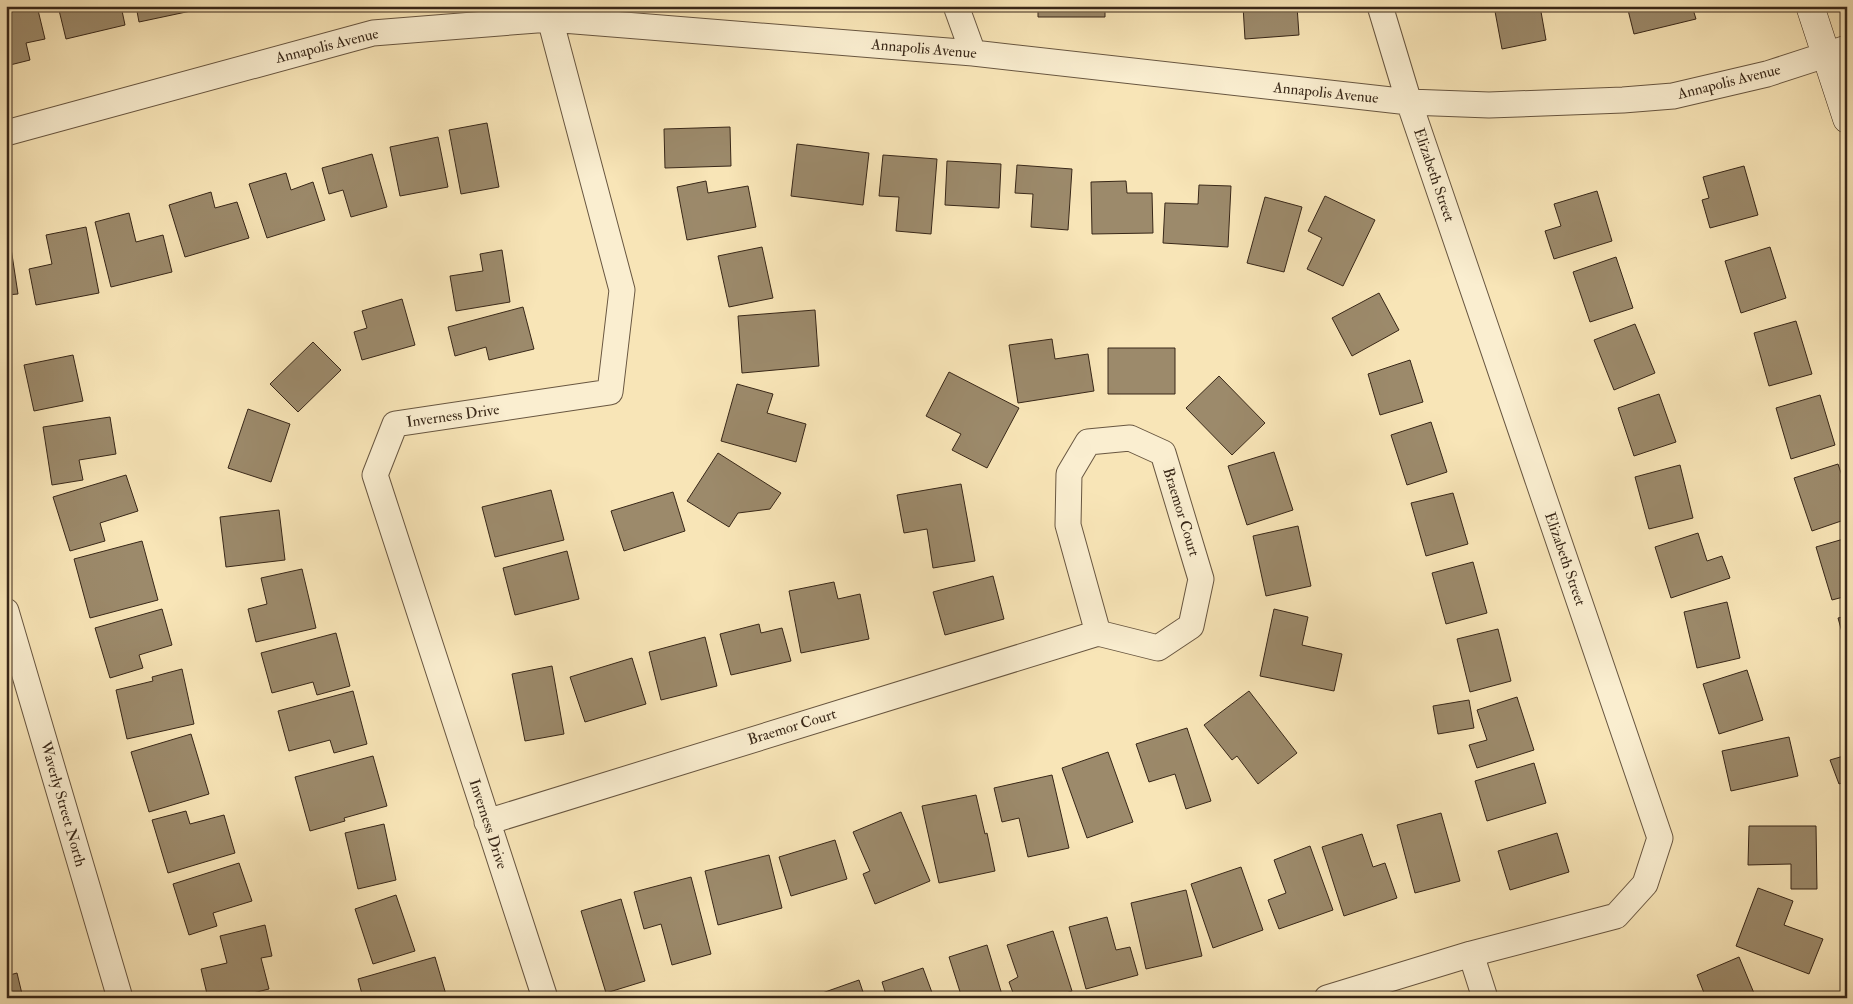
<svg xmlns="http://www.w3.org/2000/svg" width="1853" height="1004" font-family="'IM FELL Double Pica',serif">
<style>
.building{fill:#9c8a6b;stroke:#382718}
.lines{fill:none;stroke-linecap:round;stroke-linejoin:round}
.street-casing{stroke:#685640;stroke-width:27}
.secondary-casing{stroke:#382718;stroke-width:29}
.street{stroke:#faeed0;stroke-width:25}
.secondary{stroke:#faeed0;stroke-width:28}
.labels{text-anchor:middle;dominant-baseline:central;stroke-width:5;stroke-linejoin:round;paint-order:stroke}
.street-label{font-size:15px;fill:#382718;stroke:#faeed0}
</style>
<rect width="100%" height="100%" fill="#f8e5b7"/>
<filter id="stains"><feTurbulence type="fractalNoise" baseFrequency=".004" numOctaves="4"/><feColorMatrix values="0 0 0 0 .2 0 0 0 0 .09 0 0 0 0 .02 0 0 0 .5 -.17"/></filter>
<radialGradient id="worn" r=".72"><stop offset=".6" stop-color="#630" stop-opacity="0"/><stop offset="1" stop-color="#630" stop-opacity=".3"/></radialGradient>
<path class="building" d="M37 6 45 39 26 43 30 60 6 66V7Z
M58 6H121L125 25 66 39Z
M136 6H204L205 8 139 22Z
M1038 6H1105V17H1038Z
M1243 6H1297L1299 35 1245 39Z
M1494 6H1540L1546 40 1502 49Z
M1627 6H1692L1696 19 1634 34Z
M487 123 499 187 461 194 449 130Z
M730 127 731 166 665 168 664 129Z
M438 137 448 187 400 196 390 147Z
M797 144 869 153 863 205 791 196Z
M372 154 387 207 351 217 343 190 329 194 322 168Z
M883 155 937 159 931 234 896 231 899 197 879 196Z
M947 161 1001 164 999 208 945 205Z
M1017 165 1072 169 1068 230 1031 227 1033 194 1015 193Z
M1744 166 1758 215 1710 228 1702 200 1709 198 1703 177Z
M286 173 291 190 313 182 325 220 267 238 249 184Z
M706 181 708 193 748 186 756 227 687 240 677 187Z
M1126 181 1127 193H1152L1153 233 1092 234 1091 182Z
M1199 185 1231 186 1228 247 1163 243 1165 203 1198 204Z
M1597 191 1612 241 1554 259 1545 231 1561 226 1554 204Z
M211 192 215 208 237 202 249 238 185 257 169 205Z
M1325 196 1375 220 1343 286 1307 269 1322 238 1308 231Z
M1265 197 1302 207 1284 272 1247 263Z
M129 213 136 242 163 235 172 272 111 287 95 222Z
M86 227 99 293 36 305 29 269 52 264 46 235Z
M762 247 773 298 729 307 718 256Z
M1770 247 1786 298 1741 313 1725 261Z
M11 248 18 294 6 295V249Z
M502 250 510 302 456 311 450 276 483 271 480 254Z
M1616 257 1633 308 1590 322 1573 272Z
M1379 293 1399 330 1352 356 1332 318Z
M402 299 415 345 362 360 354 332 367 328 362 311Z
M523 307 534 349 489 360 486 347 455 356 448 327Z
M815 310 819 366 742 373 738 316Z
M1796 321 1812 374 1769 386 1754 333Z
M1635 324 1655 373 1614 390 1594 340Z
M1052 339 1055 359 1088 354 1094 391 1018 403 1009 345Z
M313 342 341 370 298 412 270 384Z
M1108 348H1175V394H1108Z
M73 355 83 401 34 411 24 365Z
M1410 360 1423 402 1380 415 1368 374Z
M949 372 1019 408 987 468 952 450 961 434 926 416Z
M1219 376 1265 423 1232 455 1186 408Z
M737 384 773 394 767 413 806 424 796 462 721 441Z
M1659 394 1676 442 1634 456 1618 408Z
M1820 395 1835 445 1791 459 1776 408Z
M248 409 290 424 271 482 228 468Z
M110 417 116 454 79 460 83 480 52 485 43 427Z
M1431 422 1447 472 1407 485 1391 435Z
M1274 452 1293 510 1247 525 1228 466Z
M718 453 781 493 770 509 738 513 729 527 687 501Z
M1838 464 1847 490V519L1812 531 1794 478Z
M1680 465 1693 518 1649 529 1635 477Z
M126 475 138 511 100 523 105 541 70 551 53 497Z
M961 484 975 561 933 568 927 529 904 533 897 495Z
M551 490 564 540 495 557 482 507Z
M673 492 685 531 624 551 611 511Z
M1453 493 1468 544 1426 556 1411 503Z
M279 510 285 560 226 567 220 517Z
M1298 526 1311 586 1266 596 1253 536Z
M1698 533 1707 561 1722 556 1730 578 1671 598 1655 547Z
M1847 538V596L1832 600 1816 547Z
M142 541 158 600 90 618 74 559Z
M567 551 579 599 515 615 503 568Z
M1473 562 1487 613 1446 624 1432 573Z
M302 569 316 628 256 642 248 609 267 604 261 578Z
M993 576 1004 619 945 635 933 592Z
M834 582 838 599 860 594 869 639 801 653 789 591Z
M1727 602 1740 658 1697 668 1684 612Z
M162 609 172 645 139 655 143 668 110 678 95 628Z
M1274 609 1308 617 1302 645 1342 654 1334 691 1260 676Z
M1847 616V650L1838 618Z
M759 624 761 633 782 628 791 661 731 675 720 634Z
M1498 629 1511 681 1470 692 1457 639Z
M336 633 350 686 317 695 313 682 272 693 261 653Z
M705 637 717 686 661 700 649 652Z
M632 658 646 704 585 722 570 677Z
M552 666 564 734 525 741 512 674Z
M182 669 194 724 127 739 116 690 153 681 152 677Z
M1747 670 1763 720 1719 734 1703 684Z
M353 691 367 744 334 753 330 740 289 751 278 711Z
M1249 691 1297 753 1258 784 1237 756 1232 760 1204 725Z
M1517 697 1534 750 1477 768 1469 745 1487 740 1477 710Z
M1469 700 1474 728 1438 734 1433 706Z
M1187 728 1211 801 1186 809 1175 774 1149 782 1136 744Z
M191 734 209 794 149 812 131 752Z
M1789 737 1798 776 1731 791 1722 751Z
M1108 752 1133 822 1087 838 1062 768Z
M1847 755V781L1839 784 1830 760Z
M373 756 387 806 344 818 345 821 310 831 295 777Z
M1534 763 1546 803 1487 821 1475 781Z
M1052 775 1069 848 1028 857 1019 818 1002 822 994 788Z
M976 795 985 834 987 833 995 871 939 883 922 806Z
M186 811 190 824 224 815 235 853 168 873 152 820Z
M901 812 930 881 875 904 863 874 870 871 853 832Z
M1441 813 1460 881 1415 893 1397 825Z
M384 824 396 880 358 889 345 833Z
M1749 826H1816L1817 889H1791V864L1748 865Z
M1557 833 1569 872 1510 890 1498 851Z
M1362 834 1373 867 1385 863 1397 898 1344 916 1322 847Z
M835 840 847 879 791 896 779 857Z
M1310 846 1333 910 1279 929 1268 900 1286 893 1274 860Z
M769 855 782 908 718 925 705 871Z
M239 863 252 901 213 913 217 926 189 935 173 884Z
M1241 867 1263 930 1213 948 1191 884Z
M691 877 711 954 672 965 661 924 644 929 634 892Z
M1758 888 1793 901 1784 925 1823 939 1809 974 1736 946Z
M1186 890 1202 956 1146 969 1131 903Z
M396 895 415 951 373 964 355 909Z
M621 899 645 981 606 993 581 911Z
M1107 917 1116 950 1130 947 1138 975 1086 989 1069 927Z
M265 925 272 956 261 958 269 989 233 998H208L201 969 227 963 220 936Z
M1053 931 1072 991 1052 998H1015L1009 982 1018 977 1007 945Z
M987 945 1003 998H962L949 957Z
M435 957 447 998H363L358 979Z
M1739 957 1756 998H1706L1697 975Z
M923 968 934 998H887L882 982Z
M17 973 23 998H6V976Z
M859 980 865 998H808Z"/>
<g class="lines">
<g class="street-casing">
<path id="street" d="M956 6 973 53
M6 133 373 33 550 19 973 53 1409 102 1489 105 1623 100 1673 96 1767 74 1847 48
M6 611 120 998
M487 822 1098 633 1158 648 1191 626 1201 579 1163 453 1130 438 1088 442 1069 474 1068 525 1098 633
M1471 954 1485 998
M545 998 375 475 395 424 610 392 622 290 550 19
M1327 998 1471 954 1616 916 1645 884 1660 838 1409 102 1380 6"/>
</g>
<g class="secondary-casing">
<path id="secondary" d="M1810 6 1847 119"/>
</g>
<use href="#street" class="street"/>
<use href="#secondary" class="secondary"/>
</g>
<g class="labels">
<g class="street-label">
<text transform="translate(327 46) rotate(-14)">Annapolis Avenue</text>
<text transform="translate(924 49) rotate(5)">Annapolis Avenue</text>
<text transform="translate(1729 82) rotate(-14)">Annapolis Avenue</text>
<text transform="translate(1326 93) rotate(6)">Annapolis Avenue</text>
<text transform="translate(1434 175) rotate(71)">Elizabeth Street</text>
<text transform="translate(453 416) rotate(-8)">Inverness Drive</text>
<text transform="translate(1181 512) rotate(73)">Braemor Court</text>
<text transform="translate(1565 559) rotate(71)">Elizabeth Street</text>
<text transform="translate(792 727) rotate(-17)">Braemor Court</text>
<text transform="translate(63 804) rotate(74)">Waverly Street North</text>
<text transform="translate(488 824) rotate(72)">Inverness Drive</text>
</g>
</g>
<rect width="1853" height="1004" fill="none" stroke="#f8e5b7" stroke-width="25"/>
<rect x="8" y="8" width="1838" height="989" fill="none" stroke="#382718" stroke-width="2.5"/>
<rect x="12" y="12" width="1828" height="979" fill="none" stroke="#382718"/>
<rect width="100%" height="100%" filter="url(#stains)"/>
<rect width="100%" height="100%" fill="url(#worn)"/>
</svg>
